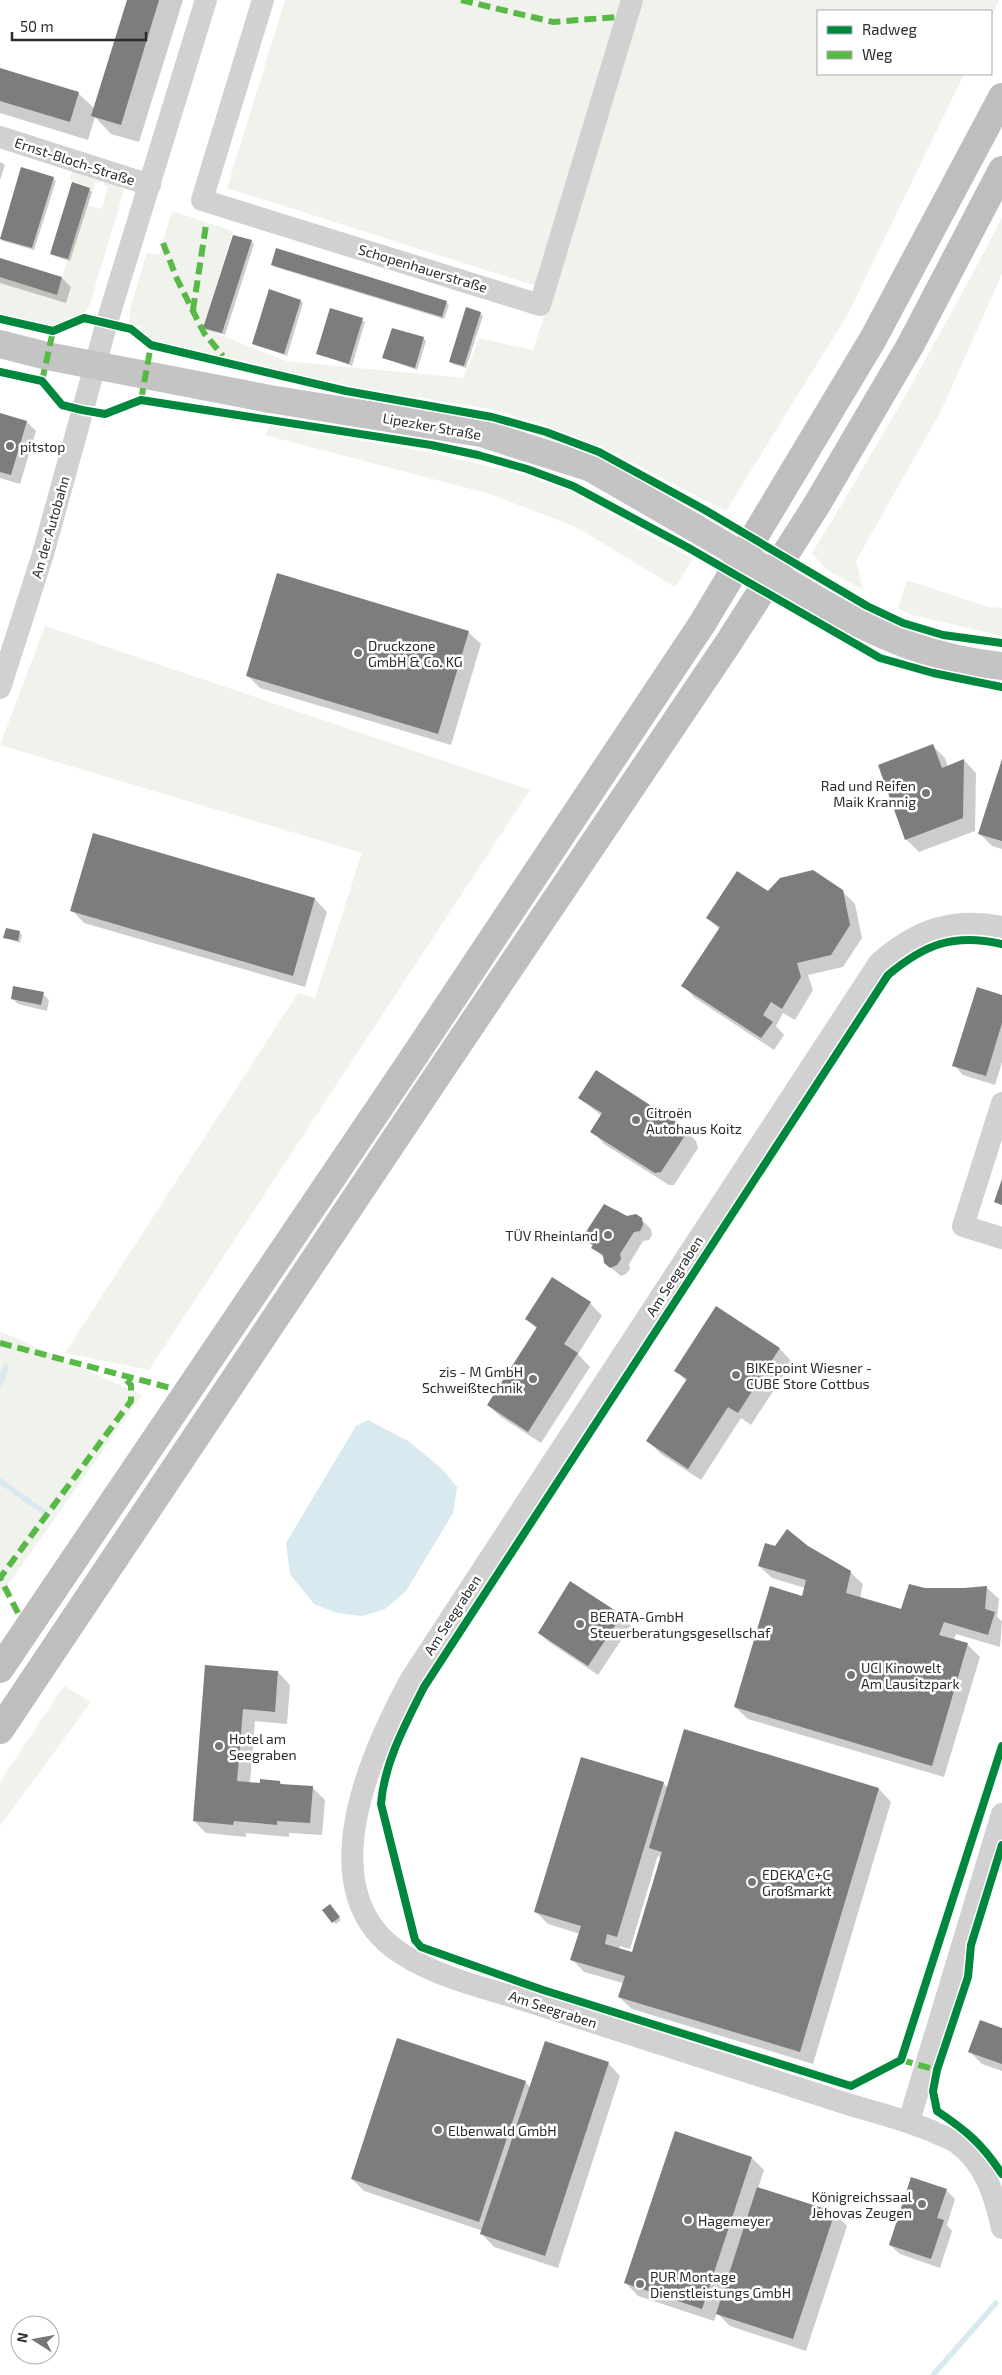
<svg xmlns="http://www.w3.org/2000/svg" width="1002" height="2375" font-family="'Exo 2',sans-serif">
<style>
.green{fill:#f0f3eb}
.water{fill:#d8e9ef}
.shadow{fill:#0003;fill-rule:evenodd}
.lines{fill:none;stroke-linecap:round;stroke-linejoin:round}
.stream{stroke:#d8e9ef;stroke-width:5.5}
.building{fill:#7d7d7d}
.minor{stroke:#d1d1d1;stroke-width:22}
.major{stroke:#c4c4c4;stroke-width:28}
.highway{stroke:#bebebe;stroke-width:28}
.major-bridge{stroke:#c4c4c4;stroke-width:28}
.quiet{stroke:#58b947;stroke-width:6;stroke-dasharray:12 6;stroke-linecap:butt}
.cycleway-casing{stroke:#fff;stroke-width:11}
.cycleway{stroke:#00873e;stroke-width:8}
.poi-dot{fill:#767676;stroke:#fff;stroke-width:2}
.labels{text-anchor:middle;dominant-baseline:central;stroke-width:5;stroke-linejoin:round;paint-order:stroke}
.street-label{font-size:14px;fill:#2c2c2c;stroke:#fff}
.poi-label{font-size:14px;fill:#2c2c2c;stroke:#fff;text-anchor:start}
</style>
<rect width="100%" height="100%" fill="#fff"/>
<path class="green" d="M285 0H999L991 18V11H818V74H964L848 314 726 511 602 447 547 426 495 410 350 386 166 344 144 337 140 326 129 324 130 310 147 252 159 255 172 211 233 231 203 328 286 361 463 378 479 338 533 350 552 291 227 188Z
M73 170 102 179 100 184 95 182 88 205 102 209 108 186 104 185 105 180 122 187 124 190 90 304 81 318 69 329 0 317V277L57 295 89 188 72 182 70 177Z
M1002 218V274L941 411 856 561 864 591 826 569 812 553C880 443 942 332 1002 218Z
M270 426 429 452 525 475 571 492 693 559 675 587 576 527 490 494 265 435Z
M907 580 988 607 1002 608V636L912 615 898 608Z
M45 626 530 790 149 1370 65 1353 298 993 315 998 362 853 0 745Z
M0 1331 142 1395 0 1596Z
M64 1686 91 1702 0 1826V1782Z"/>
<path class="water" d="M368 1420 408 1441 441 1468 457 1487 453 1513 406 1591 385 1609 362 1616 337 1613 314 1604 290 1574 286 1543 356 1426Z"/>
<path class="shadow" d="M129 0H183L139 142 111 134 95 117 88 140 0 113V69L78 93 95 109Z
M0 162 5 165 0 180Z
M53 178 56 181 34 250 3 241 0 238Z
M89 189 92 192 70 261 54 256 51 253Z
M251 241 254 244 225 335 207 330 205 328Z
M0 259 62 278 71 287 66 303 0 283Z
M272 264 446 302 449 305 444 319 275 267Z
M301 301 303 303 287 356 254 344Z
M480 313 483 316 466 368 453 364 450 361Z
M362 320 365 322 352 366 318 353Z
M423 338 426 341 417 370 384 358Z
M0 414 27 422 36 431 20 484 0 478Z
M468 632 481 644 451 745 260 688 248 676Z
M933 746 945 758 948 767 964 760 976 773 975 831 919 852 906 839Z
M1002 763V849L992 846 979 833Z
M94 834 315 899 327 912 305 987 84 923 72 910Z
M842 891 855 904 862 938 843 967 808 975 813 990 795 1020 783 1013 776 1026 784 1035 774 1050 695 998 683 985 720 930 708 918 769 893Z
M19 932 22 935 20 943 5 937Z
M43 994 49 1000 47 1011 18 1004 12 998Z
M1002 996V1062L995 1085 963 1075 954 1065Z
M579 1098 683 1128 696 1141 698 1148 674 1185H669L604 1144 592 1131 602 1116Z
M617 1210 627 1217 641 1219 651 1229 652 1235 649 1240 643 1241 629 1264 630 1269 626 1274 621 1276 605 1263 604 1258 584 1237Z
M590 1303 602 1316 578 1354 590 1367 541 1443 501 1417 488 1405 537 1329 527 1319Z
M716 1308 780 1349 792 1362 751 1425 741 1418 701 1480 661 1454 648 1441 687 1382 676 1370Z
M807 1547 850 1572 863 1584 860 1599 902 1611 925 1589 964 1590 986 1587 999 1599 997 1617 1002 1621 1000 1647 956 1634 954 1640 967 1644 980 1657 944 1777 748 1719 735 1707 802 1597 805 1588 772 1578 759 1566 775 1548Z
M570 1583 621 1616 631 1625 598 1675 549 1642 539 1633Z
M206 1666 278 1672 290 1685 287 1724 255 1721 250 1783 280 1782 283 1785 312 1787 325 1800 322 1835 289 1833V1837L246 1833V1837L206 1833 194 1821Z
M663 1783 668 1788 879 1789 891 1802 813 2064 632 2009 619 1997 623 1983 584 1972 572 1959 580 1934 548 1924 536 1912ZM658 1855 661 1859 633 1954 619 1949 620 1946 630 1949Z
M332 1909 341 1920 336 1924 333 1922Z
M1002 2029V2071L982 2064 970 2052Z
M608 2063 620 2076 558 2268 494 2247 482 2234 483 2231 364 2191 352 2179 525 2082 531 2088Z
M752 2158 764 2170 758 2188 834 2213 847 2226 806 2351 730 2326 717 2313 714 2321 638 2296 626 2283Z
M946 2190 955 2199 947 2225 952 2231 940 2268 900 2254 890 2245Z"/>
<g class="lines">
<path class="stream" d="M0 1385 6 1366
M0 1481 45 1513
M933 2375 996 2303"/>
</g>
<path class="building" d="M127 0H159L121 125 91 116Z
M0 68 79 92 70 122 0 101Z
M21 167 54 177 32 248 0 239Z
M72 182 90 188 68 259 50 254Z
M233 235 252 240 222 333 203 328Z
M276 248 447 301 442 317 271 265Z
M0 258 62 277 57 295 0 277Z
M269 289 301 300 284 354 252 344Z
M466 307 481 312 464 366 449 362Z
M330 308 363 318 349 364 316 354Z
M392 328 424 337 415 368 382 358Z
M0 413 27 421 11 475 0 472Z
M277 573 469 631 438 734 246 676Z
M933 744 942 768 964 759 963 818 905 840 878 765Z
M1002 759V841L978 834Z
M93 833 315 898 293 976 70 911Z
M813 870 843 890 850 925 831 955 797 963 801 977 782 1009 771 1002 763 1015 773 1022 761 1038 681 986 720 927 706 918 737 871 768 891 780 878Z
M6 928 20 931 18 941 3 938Z
M13 986 44 992 41 1005 11 999Z
M977 987 1002 995V1023L986 1076 952 1066Z
M596 1070 684 1127 686 1134 661 1172 655 1173 590 1132 602 1113 578 1098Z
M1002 1179V1205L994 1202Z
M604 1204 627 1216 636 1214 642 1218 643 1225 640 1231 634 1232 620 1254 621 1259 617 1265 610 1268 604 1263 603 1255 591 1248 593 1245 582 1238Z
M552 1277 591 1302 564 1344 578 1353 528 1432 487 1405 537 1327 525 1319Z
M716 1306 780 1348 738 1413 728 1407 688 1469 646 1441 687 1379 674 1371Z
M787 1529 808 1546 851 1571 846 1593 901 1609 909 1584 925 1588H964L987 1586 985 1609 995 1612 988 1635 944 1622 939 1635 968 1643 932 1766 734 1707 770 1586 802 1596 806 1580 758 1566 765 1543 775 1546Z
M570 1581 622 1615 588 1666 538 1633Z
M205 1665 278 1671 275 1712 243 1709 237 1781 260 1783V1779L280 1781V1784L313 1786 310 1823 277 1821V1825L234 1821 233 1825 193 1821Z
M684 1729 879 1788 800 2052 618 1997 625 1976 570 1960 581 1926 534 1912 581 1757 664 1782 617 1937 607 1934 605 1944 632 1952 662 1852 649 1848Z
M330 1904 340 1917 332 1923 322 1910Z
M980 2020 1002 2028V2064L968 2052Z
M397 2038 526 2081 479 2222 351 2179Z
M545 2041 609 2062 545 2256 480 2234Z
M675 2131 752 2157 702 2309 624 2283Z
M911 2177 947 2189 937 2218 944 2220 931 2259 889 2245Z
M757 2187 835 2212 793 2339 716 2314Z"/>
<g class="lines">
<path class="minor" d="M263 0 202 200 540 305 632 0
M0 137 150 185
M0 688 43 554 107 322 206 0
M1002 927C952 917 917 930 879 963L411 1679C370 1754 307 1894 402 1954 439 1978 486 1988 527 2001 630 2034 732 2067 835 2100 868 2111 902 2118 934 2132 941 2136 950 2138 957 2143 985 2163 995 2196 1002 2228
M1002 1103 963 1226 1002 1238
M909 2121 1002 1814"/>
<path class="major" d="M0 344 47 356 270 399 481 433 591 468 695 528
M829 607C887 640 935 659 1002 666"/>
<path class="highway" d="M0 1669 413 1058 702 624 873 339 1002 97
M0 1730 437 1076 729 642 816 506 911 344 1002 170"/>
<path class="major-bridge" d="M695 528 829 607"/>
<path class="quiet" d="M461 0 553 22 617 17
M163 243 177 279 204 333 223 356
M193 310 206 225
M42 381 53 331
M141 400 151 345
M0 1343 171 1388
M18 1613 0 1578 131 1401V1385L123 1376
M901 2060 937 2070"/>
<g class="cycleway-casing">
<path id="cycleway" d="M0 319 53 331 84 318 131 329 151 345 346 391 492 417 546 432 599 452 705 510 867 606 903 623 943 635 1002 643
M0 372 42 381 62 405 82 410 105 414 141 400 431 445 478 455 527 469 573 486 687 547 880 658 933 673 1002 687
M1002 944C954 933 925 944 888 975L424 1687C406 1723 384 1763 381 1804L415 1940 421 1947 543 1990 851 2086 901 2060 1002 1746
M1002 1845 971 1945 968 1977 937 2070 933 2091 937 2111C967 2131 982 2144 1002 2174"/>
</g>
<use href="#cycleway" class="cycleway"/>
</g>
<g class="poi-dot">
<circle cx="10" cy="446" r="5"/>
<circle cx="358" cy="653" r="5"/>
<circle cx="926" cy="793" r="5"/>
<circle cx="636" cy="1120" r="5"/>
<circle cx="608" cy="1235" r="5"/>
<circle cx="736" cy="1375" r="5"/>
<circle cx="533" cy="1379" r="5"/>
<circle cx="580" cy="1624" r="5"/>
<circle cx="851" cy="1675" r="5"/>
<circle cx="219" cy="1746" r="5"/>
<circle cx="752" cy="1882" r="5"/>
<circle cx="438" cy="2130" r="5"/>
<circle cx="922" cy="2204" r="5"/>
<circle cx="688" cy="2220" r="5"/>
<circle cx="640" cy="2284" r="5"/>
</g>
<g class="labels">
<g class="street-label">
<text transform="translate(75 161) rotate(18)">Ernst-Bloch-Straße</text>
<text transform="translate(423 268) rotate(17)">Schopenhauerstraße</text>
<text transform="translate(432 426) rotate(10)">Lipezker Straße</text>
<text transform="translate(50 527) rotate(-74)">An der Autobahn</text>
<text transform="translate(674 1276) rotate(-57)">Am Seegraben</text>
<text transform="translate(452 1615) rotate(-57)">Am Seegraben</text>
<text transform="translate(553 2009) rotate(18)">Am Seegraben</text>
</g>
<g class="poi-label">
<text x="20" y="446">pitstop</text>
<text x="368" y="645">Druckzone<tspan x="368" dy="16">GmbH &amp; Co. KG</tspan></text>
<text x="916" y="785" text-anchor="end">Rad und Reifen<tspan x="916" dy="16">Maik Krannig</tspan></text>
<text x="646" y="1112">Citroën<tspan x="646" dy="16">Autohaus Koitz</tspan></text>
<text x="598" y="1235" text-anchor="end">TÜV Rheinland</text>
<text x="746" y="1367">BIKEpoint Wiesner -<tspan x="746" dy="16">CUBE Store Cottbus</tspan></text>
<text x="523" y="1371" text-anchor="end">zis - M GmbH<tspan x="523" dy="16">Schweißtechnik</tspan></text>
<text x="590" y="1616">BERATA-GmbH<tspan x="590" dy="16">Steuerberatungsgesellschaf</tspan></text>
<text x="861" y="1667">UCI Kinowelt<tspan x="861" dy="16">Am Lausitzpark</tspan></text>
<text x="229" y="1738">Hotel am<tspan x="229" dy="16">Seegraben</tspan></text>
<text x="762" y="1874">EDEKA C+C<tspan x="762" dy="16">Großmarkt</tspan></text>
<text x="448" y="2130">Elbenwald GmbH</text>
<text x="912" y="2196" text-anchor="end">Königreichssaal<tspan x="912" dy="16">Jehovas Zeugen</tspan></text>
<text x="698" y="2220">Hagemeyer</text>
<text x="650" y="2276">PUR Montage<tspan x="650" dy="16">Dienstleistungs GmbH</tspan></text>
</g>
</g>
<rect x="817" y="10" width="175" height="65" fill="#ffffff" stroke="#ababab"/>
<rect x="827" y="26" width="25" height="8" fill="#00873e" stroke="#ababab"/>
<text x="862" y="35" font-size="15" fill="#2c2c2c">Radweg</text>
<rect x="827" y="51" width="25" height="8" fill="#58b947" stroke="#ababab"/>
<text x="862" y="60" font-size="15" fill="#2c2c2c">Weg</text>
<g transform="translate(35 2340) rotate(281)"><circle r="24" fill="#ffffff" stroke="#ababab"/>
<path d="M0-4L9 19L0 12L-9 19Z" fill="#767676"/>
<text y="-8" font-size="14" font-weight="bold" text-anchor="middle" fill="#2c2c2c">N</text>
</g>
<path d="M12 32v8h134v-8" fill="none" stroke="#2c2c2c" stroke-width="2.5"/>
<text x="20" y="32" font-size="15" fill="#2c2c2c" stroke="#ffffff" stroke-width="4" paint-order="stroke">50 m</text>
</svg>
